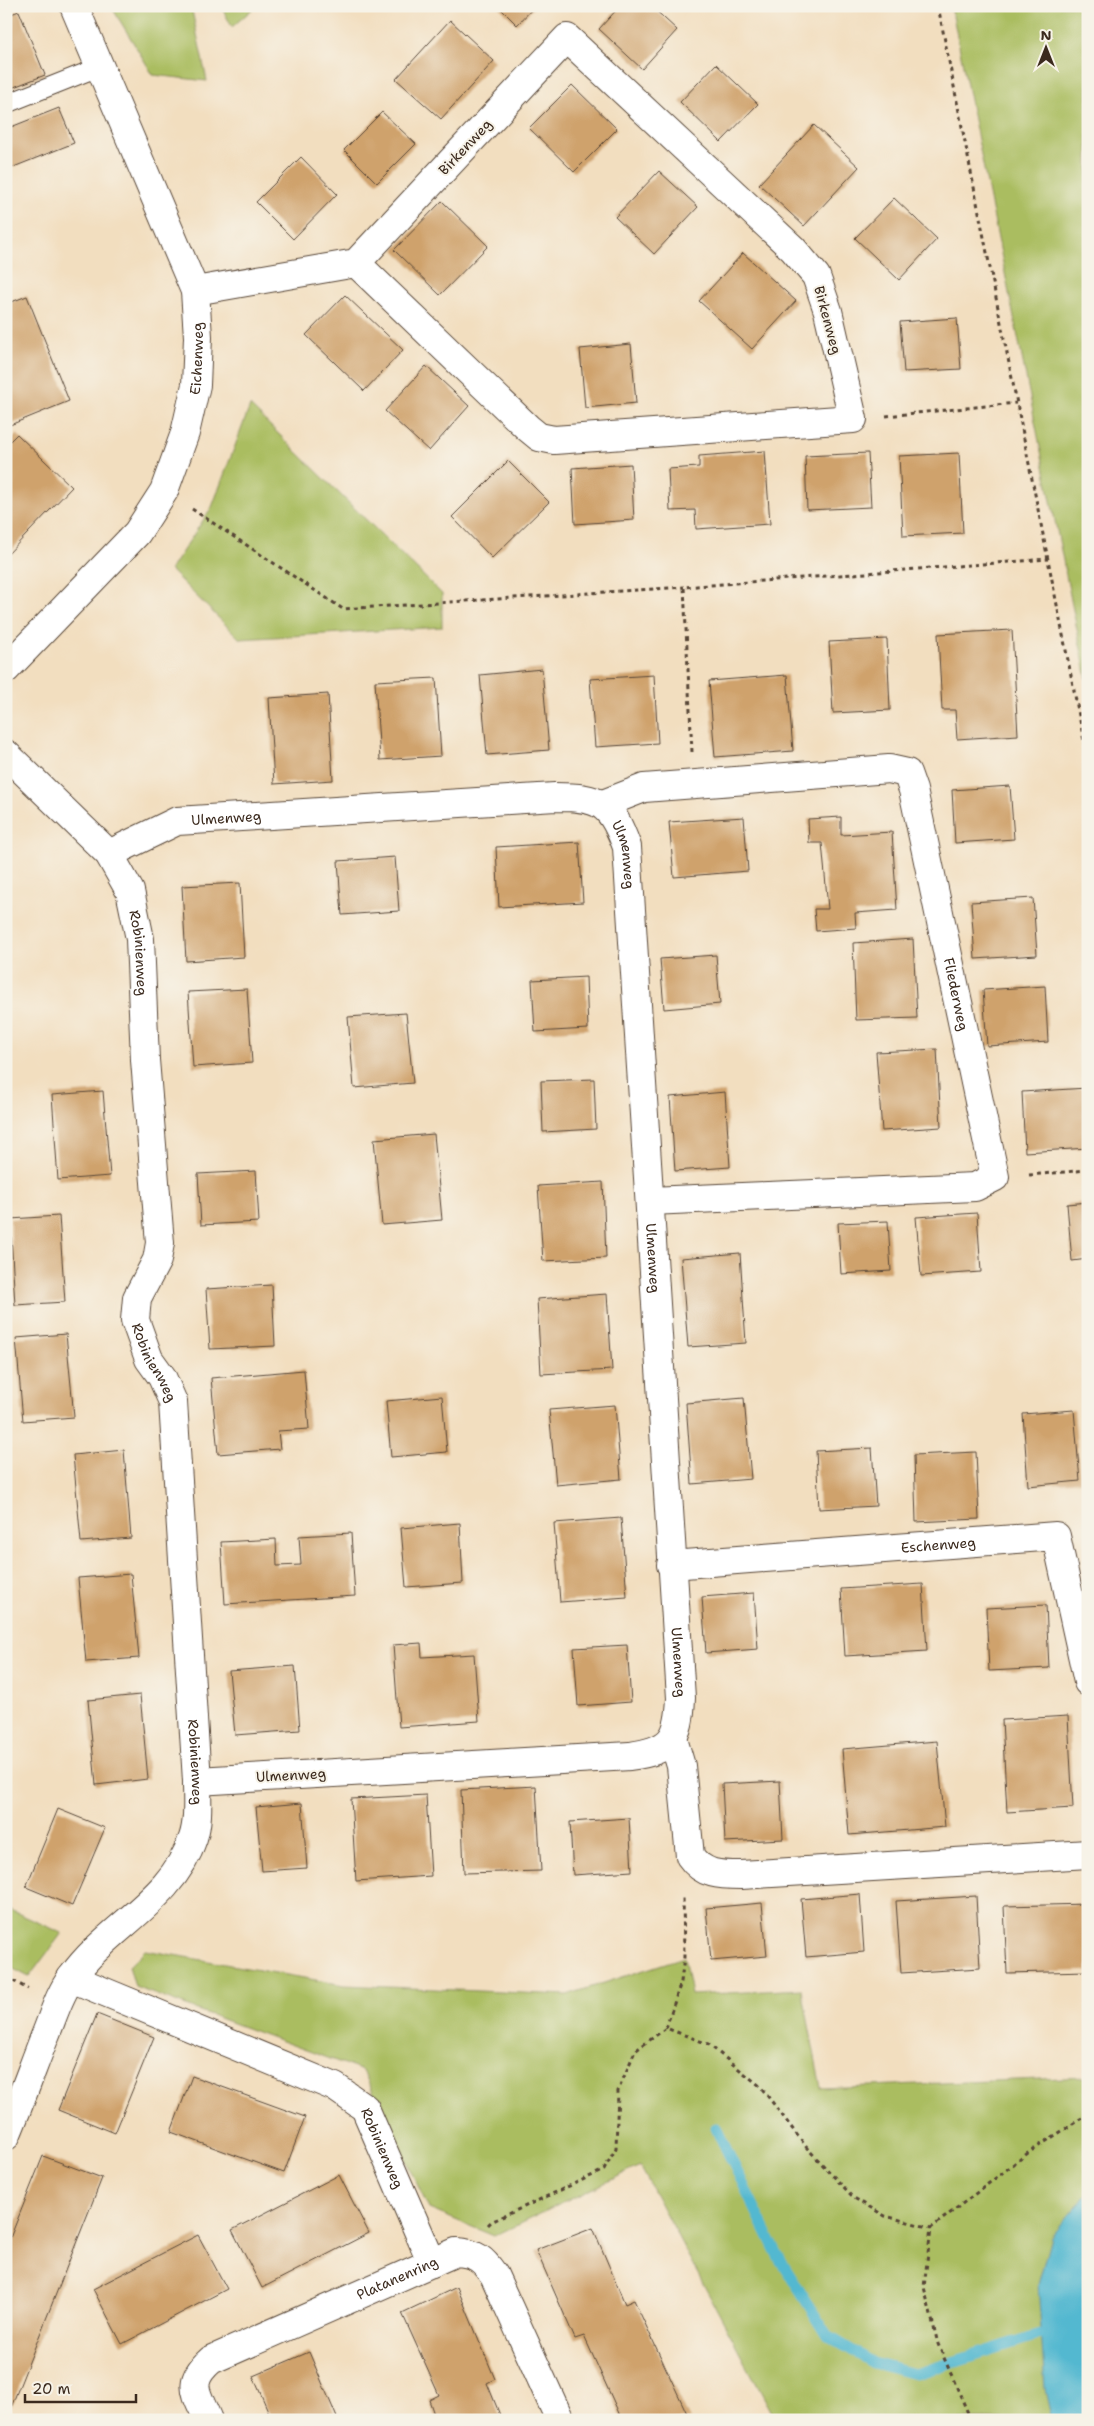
<svg xmlns="http://www.w3.org/2000/svg" width="1094" height="2426" font-family="'Shantell Sans',sans-serif">
<style>
.green{fill:#aabd61;stroke:#727440}
.water{fill:#52b8d0;stroke:#467177}
.lines{fill:none;stroke-linecap:round;stroke-linejoin:round}
.stream{stroke:#52b8d0;stroke-width:11}
.building{fill:#cfa26c}
.lane-casing{stroke:#564536;stroke-width:20}
.street-casing{stroke:#564536;stroke-width:30}
.path{stroke:#564536;stroke-width:3;stroke-dasharray:4 4;stroke-linecap:butt}
.lane{stroke:#fff;stroke-width:18}
.street{stroke:#fff;stroke-width:28}
.labels{text-anchor:middle;dominant-baseline:central;stroke-width:4;stroke-linejoin:round;paint-order:stroke}
.street-label{font-size:14px;fill:#3b2a1e;stroke:#f7f3e8}
</style>
<rect width="100%" height="100%" fill="#f7f3e8"/>
<filter id="ink" filterUnits="userSpaceOnUse"><feTurbulence type="fractalNoise" baseFrequency=".02" numOctaves="2"/><feDisplacementMap in="SourceGraphic" scale="10" xChannelSelector="R" yChannelSelector="G"/><feConvolveMatrix kernelMatrix="1 2 1 2 8 2 1 2 1" color-interpolation-filters="sRGB"/></filter>
<filter id="wash" filterUnits="userSpaceOnUse"><feTurbulence type="fractalNoise" baseFrequency=".0096" numOctaves="4" result="noise"/><feDisplacementMap in="SourceGraphic" scale="20" xChannelSelector="R" yChannelSelector="G"/><feGaussianBlur stdDeviation="1.12" result="paint"/><feColorMatrix in="noise" values="0 0 0 0 0 0 0 0 0 0 0 0 0 0 0 0 0 1.4 0 .05"/><feComposite in="paint" operator="in"/></filter>
<g filter="url(#wash)">
<rect width="100%" height="100%" fill="#f2debf"/>
<path class="green" d="M111 6H191L207 81 153 75Z
M221 6H256L232 27Z
M951 6H1088V684Z
M250 406 442 594V627L240 639 170 570 212 507Z
M6 1908 62 1933 29 1977 6 1965Z
M145 1950 344 1985 567 1995 684 1957 691 1995 802 1989 821 2088 1088 2077V2420H776L640 2166 494 2236 429 2209 363 2071 135 1987 129 1966Z"/>
<path class="water" d="M1088 2193V2420H1052L1045 2389 1038 2285 1051 2236Z"/>
<g class="lines">
<path class="stream" d="M716 2128 779 2258 828 2336 873 2363 915 2374 1041 2334"/>
</g>
<g id="blocks">
<path class="building" d="M498 6H535L517 25Z
M620 6H651L677 30 642 69 599 29Z
M19 11 45 75 6 90V16Z
M450 20 494 61 441 119 396 79Z
M716 64 758 104 721 142 680 102Z
M572 85 617 129 574 172 529 128Z
M59 108 74 143 6 170V129Z
M382 112 416 144 377 183 344 150Z
M814 125 859 167 804 226 759 184Z
M301 157 337 194 293 239 256 202Z
M659 171 698 207 654 254 615 217Z
M894 198 937 239 899 280 855 238Z
M442 201 488 246 440 295 394 250Z
M743 253 796 301 752 349 699 301Z
M345 295 403 350 364 391 306 335Z
M27 296 69 401 10 425 6 417V304Z
M957 318 961 369 904 372 900 322Z
M631 344 636 403 585 408 580 349Z
M426 366 469 406 429 451 385 411Z
M17 434 72 487 6 556V445Z
M765 451 770 524 696 529 695 510 670 511 668 469 699 467V456Z
M868 453 871 507 807 510 805 456Z
M959 453 963 533 903 536 899 456Z
M508 461 549 502 492 558 452 517Z
M631 464 634 520 575 524 572 468Z
M1012 630 1018 735 957 739 955 710H942L938 634Z
M887 639 890 710 833 713 829 642Z
M542 669 549 750 487 755 480 675Z
M654 675 658 743 595 747 590 679Z
M787 675 793 751 715 757 709 681Z
M436 678 441 756 380 760 375 681Z
M328 694 333 780 274 784 269 698Z
M1010 786 1014 839 955 843 952 790Z
M744 817 748 871 674 877 669 822Z
M841 817V835L892 832 897 910 855 913 856 928 816 931 814 909H828L825 875 822 843H809L808 819Z
M579 842 583 902 499 907 496 847Z
M395 857 399 911 342 915 338 861Z
M240 883 244 957 186 961 182 886Z
M1033 898 1037 955 975 959 971 902Z
M913 939 917 1018 856 1020 853 943Z
M716 955 720 1004 664 1009 660 959Z
M586 977 588 1029 535 1032 532 980Z
M1045 986 1048 1042 987 1046 983 990Z
M247 989 252 1063 193 1067 188 992Z
M406 1013 413 1083 354 1088 348 1017Z
M937 1049 941 1127 882 1131 876 1052Z
M594 1079 596 1129 543 1132 541 1081Z
M1087 1088 1088 1148 1025 1152 1022 1092Z
M103 1091 110 1176 58 1180 52 1095Z
M725 1092 730 1167 675 1171 670 1097Z
M434 1134 442 1220 382 1225 374 1139Z
M256 1171 259 1222 201 1225 198 1174Z
M603 1182 606 1258 543 1261 538 1186Z
M1088 1202V1259L1072 1261 1067 1204Z
M977 1213 981 1272 921 1276 916 1217Z
M59 1216 65 1302 15 1305 10 1219Z
M888 1221 891 1271 841 1274 838 1223Z
M740 1253 746 1343 688 1347 681 1258Z
M272 1285 275 1346 210 1349 206 1289Z
M607 1294 612 1370 541 1374 537 1299Z
M66 1334 74 1417 23 1421 16 1338Z
M304 1370 309 1429 278 1431 280 1449 218 1454 211 1378Z
M442 1396 447 1452 391 1457 386 1401Z
M744 1398 751 1479 692 1484 686 1403Z
M615 1405 621 1479 556 1485 549 1410Z
M1074 1410 1080 1481 1028 1486 1023 1414Z
M872 1448 876 1506 819 1509 816 1451Z
M124 1450 131 1538 81 1542 73 1455Z
M976 1452 979 1519 916 1522 914 1455Z
M621 1518 627 1597 560 1602 554 1523Z
M460 1523 463 1583 406 1587 401 1528Z
M351 1533 355 1596 225 1604 221 1542 276 1539 277 1566 301 1565 299 1536Z
M131 1574 139 1658 86 1662 78 1578Z
M923 1584 927 1651 845 1656 841 1589Z
M754 1593 758 1649 706 1653 702 1597Z
M1046 1605 1049 1668 989 1671 986 1608Z
M421 1643 422 1657 474 1654 479 1721 399 1727 393 1645Z
M627 1645 631 1702 578 1706 574 1648Z
M295 1666 300 1730 235 1735 229 1671Z
M140 1695 148 1779 96 1785 88 1700Z
M1068 1716 1073 1808 1007 1812 1002 1720Z
M937 1741 945 1827 849 1835 842 1749Z
M780 1781 783 1839 725 1842 722 1784Z
M536 1786 541 1871 464 1873 461 1790Z
M426 1795 431 1876 356 1881 351 1799Z
M302 1803 307 1868 262 1871 256 1807Z
M58 1809 105 1828 72 1906 26 1887Z
M629 1818 632 1871 573 1875 570 1822Z
M860 1894 864 1952 806 1957 801 1899Z
M976 1896 980 1968 901 1973 896 1901Z
M762 1903 767 1956 711 1961 706 1908Z
M1088 1904V1971L1007 1973 1004 1906Z
M97 2014 154 2037 115 2133 58 2110Z
M192 2076 305 2117 284 2173 171 2132Z
M43 2156 102 2178 6 2420V2248Z
M339 2175 369 2233 262 2288 232 2230Z
M593 2228 625 2304 634 2300 690 2420H622L584 2336 575 2339 536 2250Z
M198 2235 227 2289 122 2344 93 2289Z
M457 2287 495 2379 487 2383 502 2420H436L429 2400 439 2395 402 2313Z
M309 2352 338 2420H272L253 2376Z"/>
</g>
</g>
<g filter="url(#ink)">
<use href="#blocks" fill-opacity="0" stroke="#564536" stroke-width="1"/>
<g class="lines">
<g class="lane-casing">
<path id="lane" d="M6 104 99 67"/>
</g>
<g class="street-casing">
<g id="street">
<path d="M195 291 356 263 528 428 539 437 554 440 853 419 828 311 816 276 793 249 567 38 356 263"/>
<path id="s1" d="M6 669 137 533 164 491 185 433 196 385 198 337 195 291 74 6"/>
<path id="s2" d="M6 754 109 854 130 891 140 939 145 1060 160 1243 157 1260 137 1298 135 1320 149 1359 162 1377 173 1402 197 1781C197 1799 199 1820 193 1838 173 1900 107 1927 72 1977 59 1994 53 2017 45 2036 32 2069 20 2103 6 2136"/>
<path id="s3" d="M603 804 644 788 889 769 907 773 913 790 995 1177 975 1187 650 1201"/>
<path id="s4" d="M109 854 177 821 555 797C601 797 611 803 627 847L681 1698C679 1739 672 1750 630 1756L197 1781"/>
<path id="s5" d="M671 1565 1056 1536 1088 1682"/>
<path d="M673 1739 681 1766 690 1856C703 1875 720 1875 741 1875L1088 1854"/>
<path id="s6" d="M71 1978 335 2087 365 2108 432 2263"/>
<path id="s7" d="M208 2420C197 2393 185 2383 211 2360L456 2252C476 2253 483 2259 494 2275L560 2420"/>
</g>
</g>
<path class="path" d="M938 6 1088 761
M886 416 1016 403
M192 509 343 609 684 587
M692 752 684 587 1048 559
M1029 1175 1088 1170
M6 1977 28 1989
M666 2028 681 1982 684 1957 683 1896
M488 2225 491 2222 604 2170 616 2148 618 2091 635 2051 666 2028 708 2044 760 2086 807 2148 854 2198 885 2216 931 2228
M971 2420 938 2344 924 2287 931 2228 1028 2153 1088 2114"/>
<use href="#lane" class="lane"/>
<use href="#street" class="street"/>
</g>
</g>
<g class="labels">
<g class="street-label">
<text transform="translate(465 147) rotate(-47)">Birkenweg</text>
<text transform="translate(828 320) rotate(75)">Birkenweg</text>
<text stroke="none"><textPath href="#s1" startOffset="376">Eichenweg</textPath></text>
<text stroke="none"><textPath href="#s4" startOffset="125">Ulmenweg</textPath></text>
<text stroke="none"><textPath href="#s4" startOffset="559">Ulmenweg</textPath></text>
<text stroke="none"><textPath href="#s2" startOffset="249">Robinienweg</textPath></text>
<text stroke="none"><textPath href="#s3" startOffset="535">Fliederweg</textPath></text>
<text stroke="none"><textPath href="#s4" startOffset="964">Ulmenweg</textPath></text>
<text stroke="none"><textPath href="#s2" startOffset="669">Robinienweg</textPath></text>
<text stroke="none"><textPath href="#s5" startOffset="268">Eschenweg</textPath></text>
<text stroke="none"><textPath href="#s4" startOffset="1369">Ulmenweg</textPath></text>
<text stroke="none"><textPath href="#s2" startOffset="1074">Robinienweg</textPath></text>
<text transform="translate(291 1775) rotate(-3)">Ulmenweg</text>
<text stroke="none"><textPath href="#s6" startOffset="366">Robinienweg</textPath></text>
<text stroke="none"><textPath href="#s7" startOffset="271">Platanenring</textPath></text>
</g>
</g>
<rect width="1094" height="2426" fill="none" stroke="#f7f3e8" stroke-width="25"/>
<g transform="translate(1046 48)" stroke="#f7f3e8" stroke-width="4" paint-order="stroke">
<path d="M0-4L9 19L0 12L-9 19Z" fill="#3b2a1e"/>
<text y="-8" font-size="14" font-weight="bold" text-anchor="middle" fill="#3b2a1e">N</text>
</g>
<path d="M25 2394v8h111v-8" fill="none" stroke="#3b2a1e" stroke-width="2.5"/>
<text x="32" y="2394" font-size="15" fill="#3b2a1e" stroke="#f7f3e8" stroke-width="4" paint-order="stroke">20 m</text>
</svg>
